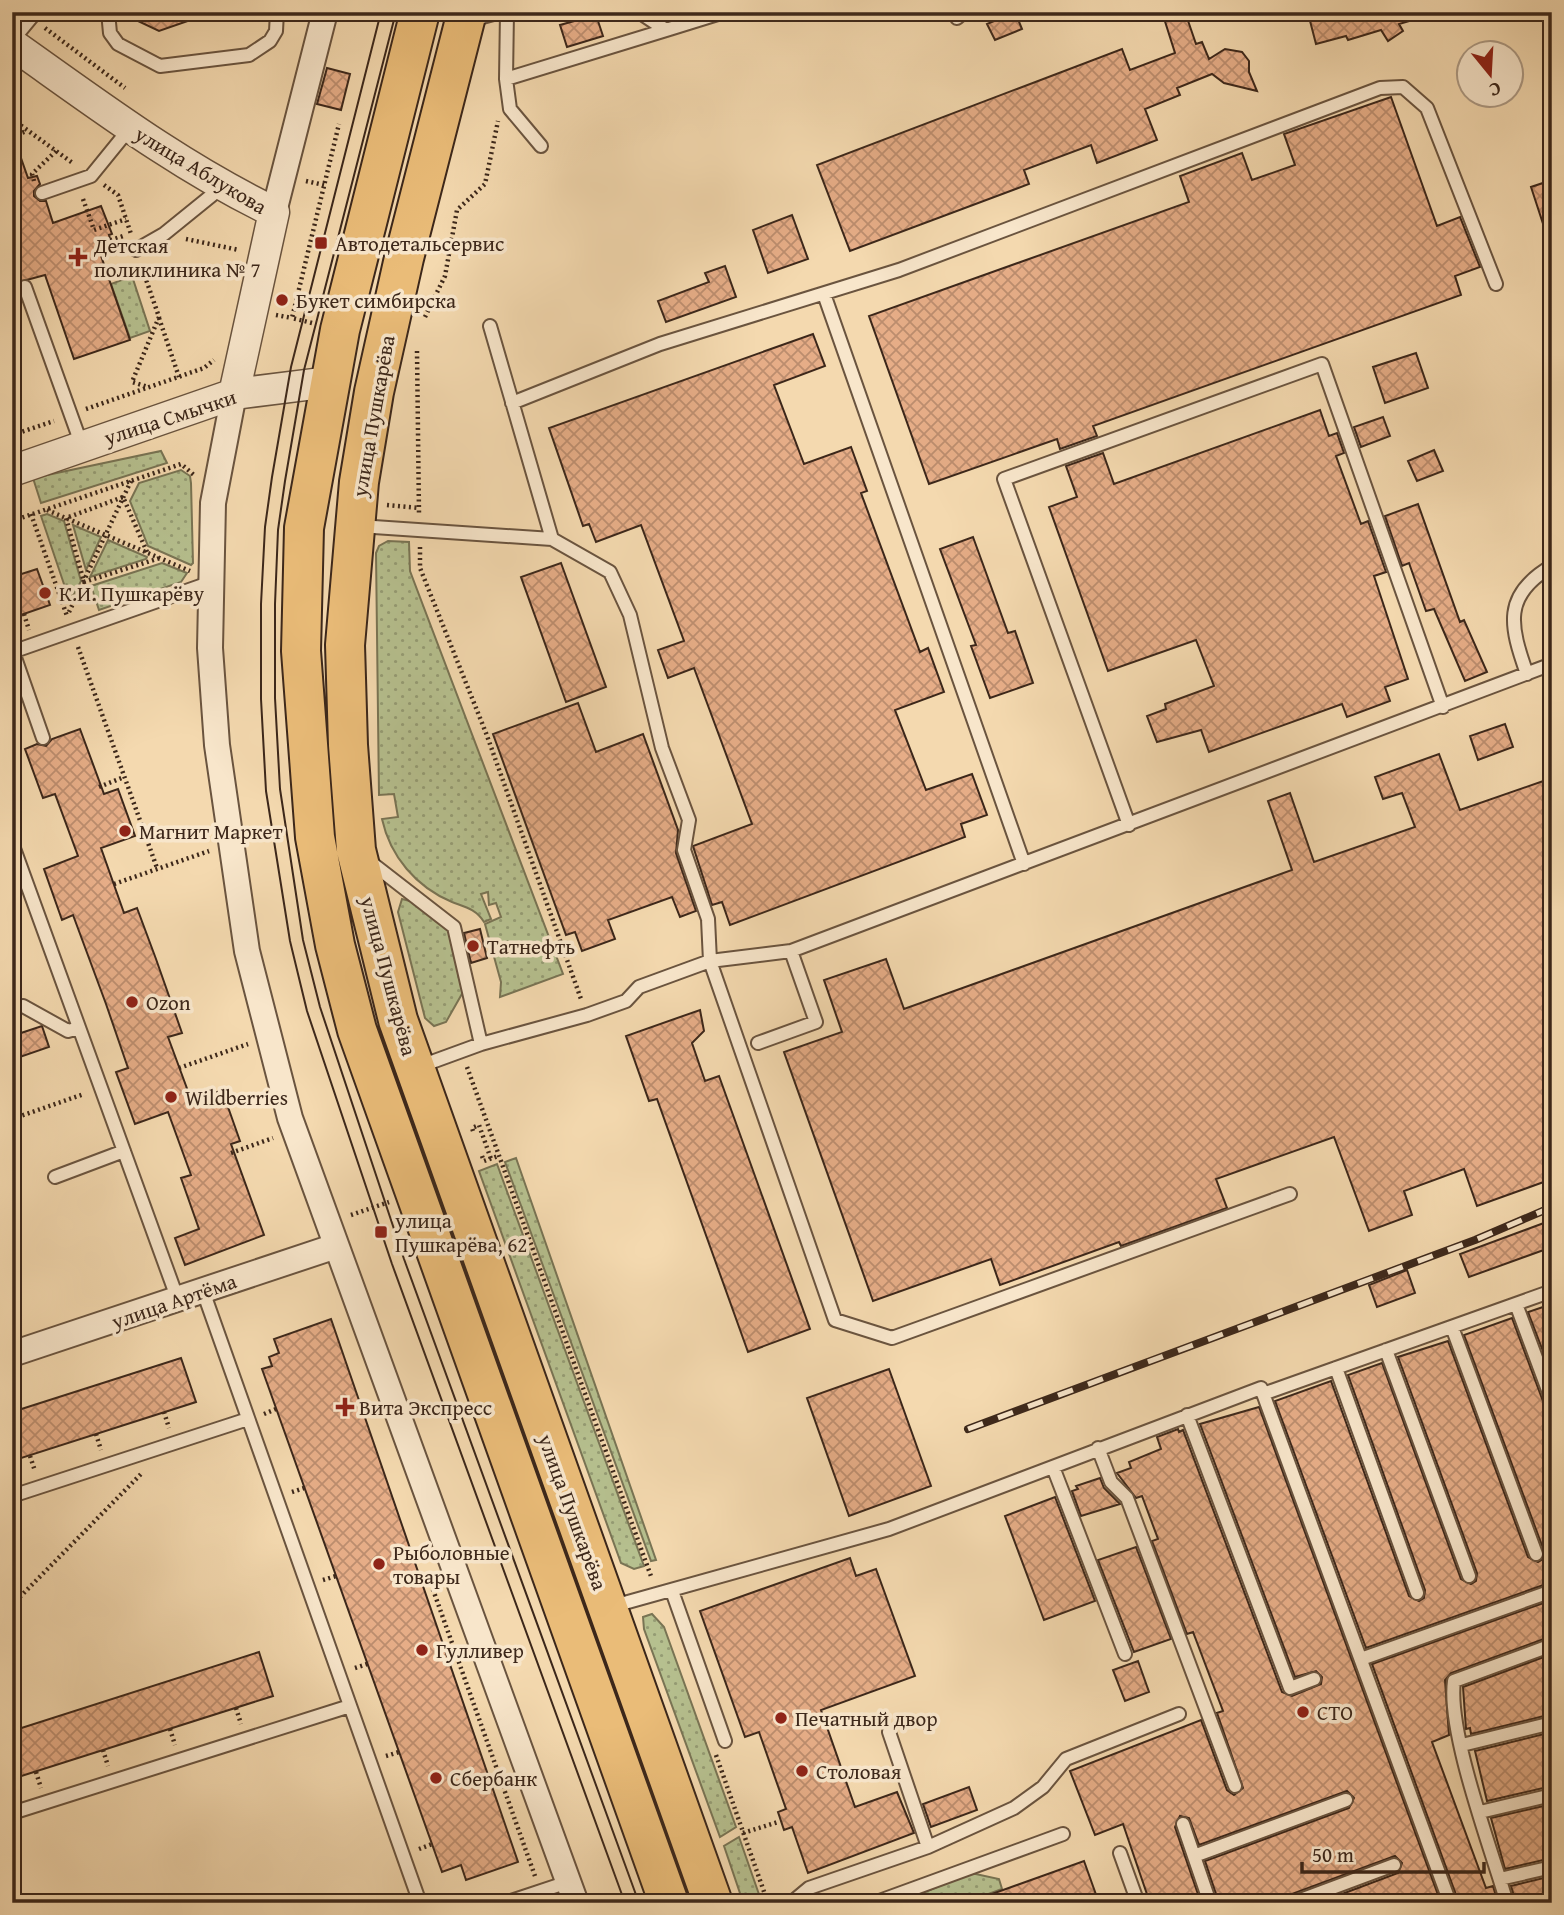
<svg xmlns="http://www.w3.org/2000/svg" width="1564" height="1915" font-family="'Gentium Book Plus',serif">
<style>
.grass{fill:url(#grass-dots);stroke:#797454;stroke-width:2}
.building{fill:url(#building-cross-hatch);stroke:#3c271a;stroke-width:2}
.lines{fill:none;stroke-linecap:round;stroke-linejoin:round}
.service-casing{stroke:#6a543f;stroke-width:16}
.minor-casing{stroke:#6a543f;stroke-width:28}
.tertiary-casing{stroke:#6a543f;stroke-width:33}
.primary-casing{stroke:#3c271a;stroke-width:42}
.path{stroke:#3c271a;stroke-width:4.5;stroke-dasharray:2 3.5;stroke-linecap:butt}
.service{stroke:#f8e6cb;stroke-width:12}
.minor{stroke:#f8e6cb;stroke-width:24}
.tertiary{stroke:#f8e6cb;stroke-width:30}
.primary{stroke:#eabc78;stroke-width:38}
.tram{stroke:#3c271a;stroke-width:2}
.rail-casing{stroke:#3c271a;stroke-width:8}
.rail{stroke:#f8e6cb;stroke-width:5;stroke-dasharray:16;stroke-linecap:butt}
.poi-dot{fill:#8f2418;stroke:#f8e6cb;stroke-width:2.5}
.labels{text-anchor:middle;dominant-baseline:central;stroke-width:7;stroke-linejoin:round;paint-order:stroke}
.street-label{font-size:21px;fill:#3c271a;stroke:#f8e6cb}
.poi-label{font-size:21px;fill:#3c271a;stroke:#f8e6cb;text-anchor:start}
</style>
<defs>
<pattern id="grass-dots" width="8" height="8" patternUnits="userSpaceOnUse" patternTransform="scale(1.75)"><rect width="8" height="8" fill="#b6c08f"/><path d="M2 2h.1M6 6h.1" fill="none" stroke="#959c74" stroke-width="1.8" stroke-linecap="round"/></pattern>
<pattern id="building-cross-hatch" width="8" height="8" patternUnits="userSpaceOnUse" patternTransform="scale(1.75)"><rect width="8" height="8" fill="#e6ad87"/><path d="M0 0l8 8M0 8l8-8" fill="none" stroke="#bc8d6e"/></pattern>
</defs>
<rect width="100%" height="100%" fill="#f4d9af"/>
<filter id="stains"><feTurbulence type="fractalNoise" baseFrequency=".00286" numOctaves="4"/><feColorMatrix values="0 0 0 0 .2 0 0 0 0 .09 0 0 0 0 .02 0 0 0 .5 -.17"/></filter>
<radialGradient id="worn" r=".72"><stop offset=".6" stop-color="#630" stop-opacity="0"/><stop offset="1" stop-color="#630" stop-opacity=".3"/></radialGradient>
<path class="grass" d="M132 276 150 331 130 338 111 284Z
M161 451 167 463 41 503 33 478Z
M181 470 190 476 191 483 193 563 191 565 148 546 130 501 139 483Z
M47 514 64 521 81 581 75 593 68 596 41 516Z
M73 525 101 537 86 570Z
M108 540 147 557 146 559 90 577Z
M388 541 409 542 410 571 563 974 500 997 501 982 485 924 501 917 496 903 489 905 488 892 481 894 491 919 484 922C476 909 465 907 452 902 416 887 390 856 382 819L398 817 394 794 379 795 376 553 379 546Z
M162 563 187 573 181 582 99 610 91 586Z
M402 899 414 902 449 931 463 992 446 1022 434 1026 425 1018 398 912Z
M516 1158 656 1560 651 1561 505 1162Z
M497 1164 644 1566 634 1569 621 1563 479 1171Z
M652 1614 664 1627 736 1827 720 1837 644 1629 643 1617Z
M739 1837 762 1903H744L742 1899 724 1846Z
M971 1873 999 1879 1002 1889 964 1903H898Z"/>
<path class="building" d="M119 12H205V15L159 31Z
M1015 12 1022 29 995 40 987 24Z
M1162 12H1185L1196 44 1202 42 1209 59 1225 49 1242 52 1249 61V72L1257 91 1224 83 1212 74 1177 88 1180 95 1145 109 1157 140 1097 163 1091 145 1024 170 1029 184 850 251 817 165 1122 49 1130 70 1175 53Z
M1329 12H1423V17L1399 24 1403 31 1388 41 1381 30 1348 40 1346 36 1316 44 1309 17Z
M596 15 603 36 567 47 560 25Z
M327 68 350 74 341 110 317 104Z
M1391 97 1437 226 1460 217 1480 267 1455 276 1461 295 1093 426 1097 436 1060 449 1057 439 929 484 869 316 1189 202 1180 176 1242 153 1252 180 1295 165 1284 134Z
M12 141H15L28 178 37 176 40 184 34 191V196L40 201H46L53 223 101 206 112 234 109 235 112 246 99 250 130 340 74 359 45 275 12 284Z
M1552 180V238L1548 239 1531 187Z
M792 215 808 259 768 273 753 230Z
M725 266 736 297 666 322 658 301 709 282 705 273Z
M813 334 825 366 774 385 804 464 851 447 867 491 861 493 920 652 928 648 944 692 895 710 926 790 972 774 987 815 961 824 965 837 730 925 722 902 712 905 693 846 752 824 694 668 668 678 658 650 684 641 641 525 596 542 589 524 583 526 549 428Z
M1416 353 1428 388 1385 403 1373 367Z
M1320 410 1329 436 1337 433 1344 453 1336 456 1361 524 1368 521 1386 572 1374 576 1408 679 1385 687 1390 701 1347 717 1342 704 1209 752 1201 730 1157 742 1147 716 1166 709 1165 704 1214 686 1196 640 1108 671 1049 507 1077 497 1066 466 1103 453 1114 484Z
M1383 417 1390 436 1361 447 1354 427Z
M1434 450 1443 471 1417 481 1408 461Z
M1418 504 1460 622 1464 620 1487 672 1465 681 1434 609 1426 611 1409 563 1402 566 1385 516Z
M973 537 1008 633 1015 631 1033 683 990 698 971 646 976 645 940 549Z
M561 563 606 687 566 702 521 577Z
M37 569 50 605 12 618V577Z
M578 703 596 752 643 734 678 830 676 853 696 911 680 917 672 897 608 920 615 939 582 951 575 932 566 935 493 734Z
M1505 724 1513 747 1478 760 1470 736Z
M80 729 104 794 118 789 135 836 101 848 124 913 137 908 156 959 182 1033 168 1037 192 1102 222 1090 240 1141 231 1144 264 1235 185 1265 175 1238 199 1229 181 1178 191 1175 168 1112 135 1124 116 1072 128 1068 106 1004 73 915 62 920 44 869 78 856 55 794 43 798 25 749 37 744 46 746 52 739Z
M1439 754 1460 810 1552 778V1179L1477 1206 1464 1169 1404 1191 1412 1215 1369 1231 1334 1137 1216 1179 1227 1208 1121 1246 1119 1242 1000 1285 991 1259 873 1301 784 1052 842 1032 824 980 886 959 904 1009 1292 870 1268 801 1290 793 1314 862 1415 827 1402 793 1383 799 1375 777Z
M480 929 487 958 471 963 464 933Z
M700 1010 704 1031 692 1043 705 1081 719 1076 810 1329 748 1352 657 1099 649 1101 626 1036Z
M42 1026 49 1047 17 1058 12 1036Z
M1552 1220V1247L1469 1277 1460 1254Z
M1407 1270 1415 1293 1377 1307 1369 1285Z
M1552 1304V1375L1528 1312Z
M1512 1318 1544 1404 1552 1410V1582L1366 1648 1275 1401 1331 1381 1409 1596 1419 1601 1424 1598 1425 1590 1348 1375 1382 1363 1461 1579 1471 1584 1476 1581 1477 1573 1398 1357 1448 1341 1528 1557 1538 1562 1543 1559 1544 1551 1464 1335Z
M331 1319 518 1862 466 1880 461 1865 442 1872 262 1369 272 1366 269 1357 279 1353 274 1339Z
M181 1358 196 1402 12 1461V1412Z
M889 1369 931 1486 849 1516 807 1398Z
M1259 1407 1441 1903H1318L1398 1873 1402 1863 1395 1856 1289 1895 1283 1903H1263L1261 1899 1250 1903H1219L1205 1861 1349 1808 1354 1798 1347 1791 1199 1845 1189 1818 1180 1816 1175 1827 1201 1903H1150L1123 1824 1095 1835 1070 1771 1201 1720 1227 1790 1234 1795 1243 1788 1217 1713 1223 1711 1193 1632 1187 1634 1152 1541 1158 1539 1142 1496 1136 1498 1117 1473 1131 1468 1129 1462 1161 1449 1157 1437 1178 1429 1179 1432 1183 1430 1282 1692 1292 1696 1321 1684 1322 1677 1316 1671 1295 1677 1200 1424Z
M1100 1478 1104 1488 1120 1504 1081 1516 1072 1491 1078 1489 1076 1486Z
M1055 1497 1095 1601 1044 1620 1005 1516Z
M1136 1547 1171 1639 1134 1652 1098 1560Z
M850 1558 856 1576 876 1569 915 1676 821 1710 855 1807 897 1792 914 1833 808 1873 792 1827 784 1830 778 1812 786 1809 759 1732 745 1737 700 1611Z
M1552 1600V1636L1451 1673 1445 1680 1449 1735 1432 1742 1486 1888 1493 1886 1498 1903H1459L1372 1664Z
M259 1652 273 1696 12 1779V1731Z
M1552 1654V1714L1471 1734 1470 1728 1466 1729 1463 1687Z
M1138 1661 1149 1692 1125 1701 1113 1670Z
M1552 1732V1786L1487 1801 1475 1751Z
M969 1787 977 1810 931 1827 923 1804Z
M1552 1804V1858L1505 1869 1491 1818Z
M1084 1861 1099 1903H976L975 1900Z
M1552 1876V1903H1516L1511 1886Z"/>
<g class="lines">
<g class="service-casing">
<path id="service" d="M108 12 110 33 118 44 160 66 249 55 270 41 276 31 277 12
M507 12 506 79 510 109 541 146
M639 12 666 30 724 12
M1196 14 1205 12
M957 18 964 12
M471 20 501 12
M12 41 36 12
M506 79 666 30
M42 193 91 176 130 128
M136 250 164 234 222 187
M25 287 82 446
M824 294 1024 864
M490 326 552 539 610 572 630 615 662 748 689 820 684 850 708 919 710 961 835 1320 892 1338 1290 1194
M512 403 660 344 899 270 1380 88 1403 87 1427 108 1496 284
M359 526 552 539
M12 652 209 583
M13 652 43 738
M1527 674C1510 626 1502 595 1552 566
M1129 825 1004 479 1322 364 1443 707
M12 843 178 1300
M369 861 454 927 481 1044
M23 1006 68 1031 79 1028
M758 1043 816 1022 791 951
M418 1067 481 1044 587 1015 626 1001 639 987 710 961 791 951 1552 664
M55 1177 124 1151
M203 1291 420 1903
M1516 1304 1552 1401
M1452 1327 1536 1554
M1386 1350 1469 1576
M1336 1368 1417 1593
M1263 1394 1552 1291
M1187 1415 1290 1688 1314 1679
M1098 1448 1111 1482 1127 1498 1235 1786
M1053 1467 1125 1654
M12 1496 248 1419
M672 1591 725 1741
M610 1607 889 1529 1261 1388 1450 1903
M1361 1659 1552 1591
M889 1732 928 1847
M1462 1745 1552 1723
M1480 1812 1552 1795
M12 1813 350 1706
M1183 1824 1210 1903
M1120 1853 1138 1903
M1194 1856 1346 1800
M1500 1879 1552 1867
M505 1903 568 1882
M791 1903 809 1888 928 1847 1014 1808 1043 1787 1066 1759 1179 1714
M874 1903 1063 1834
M1292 1903 1394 1865
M1507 1903C1491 1848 1447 1732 1454 1681L1552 1645"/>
</g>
<g class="minor-casing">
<path id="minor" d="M274 212 325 12
M234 394 213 503 210 648 217 745 247 951 290 1118 576 1903
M12 1354 336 1246"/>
</g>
<g class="tertiary-casing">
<path id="tertiary" d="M12 44C97 104 180 167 274 212L234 394
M12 471 234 394 330 382"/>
</g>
<g class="primary-casing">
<path id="primary" d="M420 12 340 330 304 528 301 651 315 837 335 945 357 1030 669 1903
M467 12 404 258 374 392 359 482 345 645 348 745 356 850 398 1020 713 1903"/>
</g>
<path class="path" d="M45 28 125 88
M12 119 74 164
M12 136 27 131
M34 181 32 174 56 151
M306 181 324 185
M104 185 118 195 131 234
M83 199 94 230 126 219
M186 239 239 250
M100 244 123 236
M141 265 159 317 132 382 148 387
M276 315 292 318
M425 317 445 276 457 210 485 184 498 121
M159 318 179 377
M312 323 292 318 339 124
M417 351 419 514
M86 409 204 368 214 360
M12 435 54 421
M387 505 419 508
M47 510 190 571
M31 514 67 616
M12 521 181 464 194 475
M420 547V568L486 733 581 999
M147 552 123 497 66 518 84 582 160 558
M69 612 131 481
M24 614 29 630
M78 647 157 868
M99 787 124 777
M114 884 209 851
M467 1067 652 1579
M179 1068 248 1044
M12 1119 84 1094
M473 1131 472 1128 479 1125 491 1159
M231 1153 273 1138
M482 1156 484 1161 498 1156
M351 1215 389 1202
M164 1412 169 1428
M264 1414 276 1409
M96 1434 101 1450
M30 1456 35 1471
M292 1492 304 1488
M323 1580 336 1576
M431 1584 535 1876
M12 1605 143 1472
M355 1668 367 1664
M236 1708 241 1724
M170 1729 175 1745
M103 1750 108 1766
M716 1755 768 1903
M386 1756 399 1752
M36 1772 41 1788
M743 1833 778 1822
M419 1849 432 1844"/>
<use href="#service" class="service"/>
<use href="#minor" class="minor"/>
<use href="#tertiary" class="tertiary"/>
<use href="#primary" class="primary"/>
<path class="tram" d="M381 12 291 367 272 477 265 527 261 604V699L266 791 290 941 307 1011 392 1264 625 1903
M396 12 304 370 285 481 278 530 275 604V698L280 789 303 940 320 1007 404 1259 639 1903"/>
<g class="rail-casing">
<path id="rail" d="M968 1429 1475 1240 1552 1207"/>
</g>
<use href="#rail" class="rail"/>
</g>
<g class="poi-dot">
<rect x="314" y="236" width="14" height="14" rx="3.5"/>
<path d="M74.5 246.5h7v7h7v7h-7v7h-7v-7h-7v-7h7z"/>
<circle cx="282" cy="300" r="7"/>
<circle cx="45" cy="593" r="7"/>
<circle cx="125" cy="831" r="7"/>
<circle cx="473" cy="946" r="7"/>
<circle cx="132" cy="1002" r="7"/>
<circle cx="171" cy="1097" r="7"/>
<rect x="374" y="1225" width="14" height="14" rx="3.5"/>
<path d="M341.5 1396.5h7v7h7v7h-7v7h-7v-7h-7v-7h7z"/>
<circle cx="379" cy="1564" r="7"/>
<circle cx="422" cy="1650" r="7"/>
<circle cx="1303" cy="1712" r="7"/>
<circle cx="781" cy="1718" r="7"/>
<circle cx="802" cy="1771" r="7"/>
<circle cx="436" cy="1778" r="7"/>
</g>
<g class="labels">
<g class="street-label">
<text transform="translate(201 170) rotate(31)">улица Аблукова</text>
<text transform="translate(373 416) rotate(-80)">улица Пушкарёва</text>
<text transform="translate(170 417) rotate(-18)">улица Смычки</text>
<text transform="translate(389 976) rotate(75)">улица Пушкарёва</text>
<text transform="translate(174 1301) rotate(-19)">улица Артёма</text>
<text transform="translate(573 1512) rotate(70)">улица Пушкарёва</text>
</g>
<g class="poi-label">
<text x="335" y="243">Автодетальсервис</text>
<text x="94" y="245">Детская<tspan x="94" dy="24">поликлиника № 7</tspan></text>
<text x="296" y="300">Букет симбирска</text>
<text x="59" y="593">К.И. Пушкарёву</text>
<text x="139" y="831">Магнит Маркет</text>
<text x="487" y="946">Татнефть</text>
<text x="146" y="1002">Ozon</text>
<text x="185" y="1097">Wildberries</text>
<text x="395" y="1220">улица<tspan x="395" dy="24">Пушкарёва, 62</tspan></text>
<text x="359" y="1407">Вита Экспресс</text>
<text x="393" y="1552">Рыболовные<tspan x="393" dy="24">товары</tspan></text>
<text x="436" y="1650">Гулливер</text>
<text x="1317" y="1712">СТО</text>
<text x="795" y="1718">Печатный двор</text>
<text x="816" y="1771">Столовая</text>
<text x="450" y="1778">Сбербанк</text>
</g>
</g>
<rect width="1564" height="1915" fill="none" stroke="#f4d9af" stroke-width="42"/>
<rect x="14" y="14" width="1536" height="1887" fill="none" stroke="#3c271a" stroke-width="3.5"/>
<rect x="21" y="21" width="1522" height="1873" fill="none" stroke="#3c271a" stroke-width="2"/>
<g transform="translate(1490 74) rotate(162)"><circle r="33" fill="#f8e6cb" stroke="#ad9a84" stroke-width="2"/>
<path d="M0-5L12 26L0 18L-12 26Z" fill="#8f2418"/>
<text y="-10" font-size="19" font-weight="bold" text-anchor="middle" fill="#3c271a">С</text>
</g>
<path d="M1302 1862v10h182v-10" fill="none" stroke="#3c271a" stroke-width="3.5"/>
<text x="1312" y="1862" font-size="21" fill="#3c271a" stroke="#f8e6cb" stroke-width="5" paint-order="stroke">50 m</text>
<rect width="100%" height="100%" filter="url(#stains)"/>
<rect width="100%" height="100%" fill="url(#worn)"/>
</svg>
